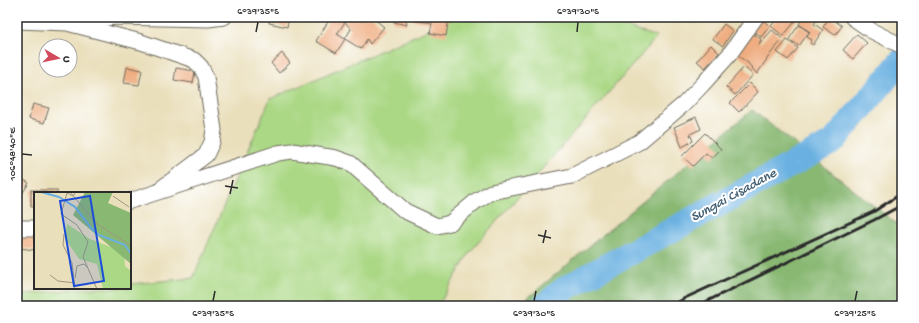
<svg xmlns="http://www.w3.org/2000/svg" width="919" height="323" font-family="'Gochi Hand',sans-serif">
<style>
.green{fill:#abd885;stroke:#6b8258}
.forest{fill:#88b872;stroke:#5a724e}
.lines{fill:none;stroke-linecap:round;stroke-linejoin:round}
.river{stroke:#6ab1e1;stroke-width:25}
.building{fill:#efad81}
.minor-casing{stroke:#6e6a5d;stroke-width:17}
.minor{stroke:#fff;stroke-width:15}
.rail{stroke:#2b2b2b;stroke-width:3}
.ticks{fill:none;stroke:#2b2b2b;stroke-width:1.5}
.labels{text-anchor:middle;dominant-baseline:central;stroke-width:4;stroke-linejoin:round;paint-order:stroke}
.water-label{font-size:14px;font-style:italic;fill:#446174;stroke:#fff}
.inset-river{fill:none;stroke:#6ab1e1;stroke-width:2}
.inset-road{fill:none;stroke:#9e9781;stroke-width:1}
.view{fill:#1d4ed8;fill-opacity:0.15;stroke:#1d4ed8;stroke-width:2}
.inset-edge{fill:none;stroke:#2b2b2b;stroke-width:2}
.neatline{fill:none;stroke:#2b2b2b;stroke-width:1.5}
.ticks-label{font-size:10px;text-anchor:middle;fill:#2b2b2b}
</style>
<rect width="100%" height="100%" fill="#fff"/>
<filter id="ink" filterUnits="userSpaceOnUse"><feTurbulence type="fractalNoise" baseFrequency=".025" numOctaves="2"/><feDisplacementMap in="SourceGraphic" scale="8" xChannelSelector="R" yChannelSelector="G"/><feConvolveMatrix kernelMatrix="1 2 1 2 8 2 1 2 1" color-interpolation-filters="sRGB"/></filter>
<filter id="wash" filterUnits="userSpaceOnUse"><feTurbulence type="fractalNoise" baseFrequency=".012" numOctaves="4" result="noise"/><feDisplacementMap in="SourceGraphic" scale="16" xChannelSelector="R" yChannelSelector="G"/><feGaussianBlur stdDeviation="0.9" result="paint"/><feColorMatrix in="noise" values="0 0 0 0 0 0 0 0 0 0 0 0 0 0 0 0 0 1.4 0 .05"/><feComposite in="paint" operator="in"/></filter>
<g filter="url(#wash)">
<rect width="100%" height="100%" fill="#eadfbb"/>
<path class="green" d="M458 17H594L657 37 470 252 438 306H17V295L89 288H130V284L193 278 270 99Z"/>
<path class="forest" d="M752 110 902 228V306H518Z"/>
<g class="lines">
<path class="river" d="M544 306 564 289 833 142 902 60"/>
</g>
<g id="blocks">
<path class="building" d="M270 17H289L287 27 269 23Z
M331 17H337L345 22 349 17H372L384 27 370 44 367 39 361 49 345 39 351 29 345 22 337 34 345 39 336 53 316 41Z
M393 17H406L407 25 394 22Z
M412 17H449L446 36 430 33 432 23 412 20Z
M768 17H777L773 21Z
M779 17H799L783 36 771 26Z
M804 17H819L814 24 823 30 813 45 810 43 812 40 807 37 810 32 799 24Z
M830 17 842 26 835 35 823 27Z
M760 18 770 26 761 37 751 29Z
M724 24 733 31 723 46 713 39Z
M799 25 809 32 799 46 789 39Z
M772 30 783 39 771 53 757 74 747 62 735 54 751 32 761 39 759 45Z
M857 34 867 43 853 59 843 50Z
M787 40 798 48 788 60 777 52Z
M711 45 719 53 705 68 697 61Z
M282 53 290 63 279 73 271 63Z
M127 67 142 70 139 85 124 83Z
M744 67 753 75 735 95 726 87Z
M176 68 195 71 193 83 174 80Z
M750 83 758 92 739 112 730 103Z
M33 104 49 108 44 123 29 119Z
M696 117 701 129 690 134 693 141 682 147 674 127Z
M705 133 721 149 712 158 706 153 693 166 682 156Z
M17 176 29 183 17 202Z
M31 190H57V193H35V206H31Z
M21 228 35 230V250L19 248Z"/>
</g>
</g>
<g filter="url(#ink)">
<use href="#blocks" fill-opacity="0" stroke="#6e6a5d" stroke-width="1"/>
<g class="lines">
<g class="minor-casing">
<path id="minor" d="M852 17 872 31 902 46
M17 21 67 23 114 17 208 19 224 17
M67 23 141 42 194 60 201 67 206 77 214 130 212 142 206 155 163 187
M130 201 278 153 292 151 336 158 350 163 405 211 437 226 450 223 476 201 491 192 572 176 639 142 684 104 702 85 729 55 756 17
M17 228H35"/>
</g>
<use href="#minor" class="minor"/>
<path class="rail" d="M672 306 685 298 873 212 902 193
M697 306 874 220 902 205"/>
</g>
</g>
<path class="ticks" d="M256 32 258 22M577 32 578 22M22 154 32 155M225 186 238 188M230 194 233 180M538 235 551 238M543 243 546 230M213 301 215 291M534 301 536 291M855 301 857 291"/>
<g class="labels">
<g class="water-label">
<text transform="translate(734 196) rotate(-29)">Sungai Cisadane</text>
</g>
</g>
<g transform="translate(34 192)">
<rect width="97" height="97" fill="#eadfbb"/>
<path d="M33 32 56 47 90 60 91 74 97 79V97H69L63 72 45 67 31 46Z" fill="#abd885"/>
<path d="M51 0H79L74 11 97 21V72L39 23Z" fill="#88b872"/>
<path class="inset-river" d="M7 0 25 5 41 15 58 37 65 43 91 53 97 62"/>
<path class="inset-road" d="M36 0 63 32 97 54M42 0 39 4 33 1 27 22 43 33 54 50 49 65 63 97M79 4 95 15M30 42 29 53 38 71 41 97M16 83 24 89 41 91M41 86 43 74 50 72 53 75"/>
<path class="view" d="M56 4 70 89 40 94 26 9Z"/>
<rect width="97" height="97" class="inset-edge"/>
</g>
<rect width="919" height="323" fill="none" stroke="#fff" stroke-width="44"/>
<g transform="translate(58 58) rotate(99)"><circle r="19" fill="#ffffff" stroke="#aaaaaa"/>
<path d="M0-3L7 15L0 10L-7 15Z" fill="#d1495b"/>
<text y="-6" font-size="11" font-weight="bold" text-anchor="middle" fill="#2b2b2b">U</text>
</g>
<rect x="22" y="22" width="875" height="279" class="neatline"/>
<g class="ticks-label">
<text x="258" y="14">6°39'35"S</text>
<text x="578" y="14">6°39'30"S</text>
<text transform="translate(11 154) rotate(-90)" y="4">106°48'40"E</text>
<text x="213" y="316">6°39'35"S</text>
<text x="534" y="316">6°39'30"S</text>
<text x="855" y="316">6°39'25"S</text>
</g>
</svg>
